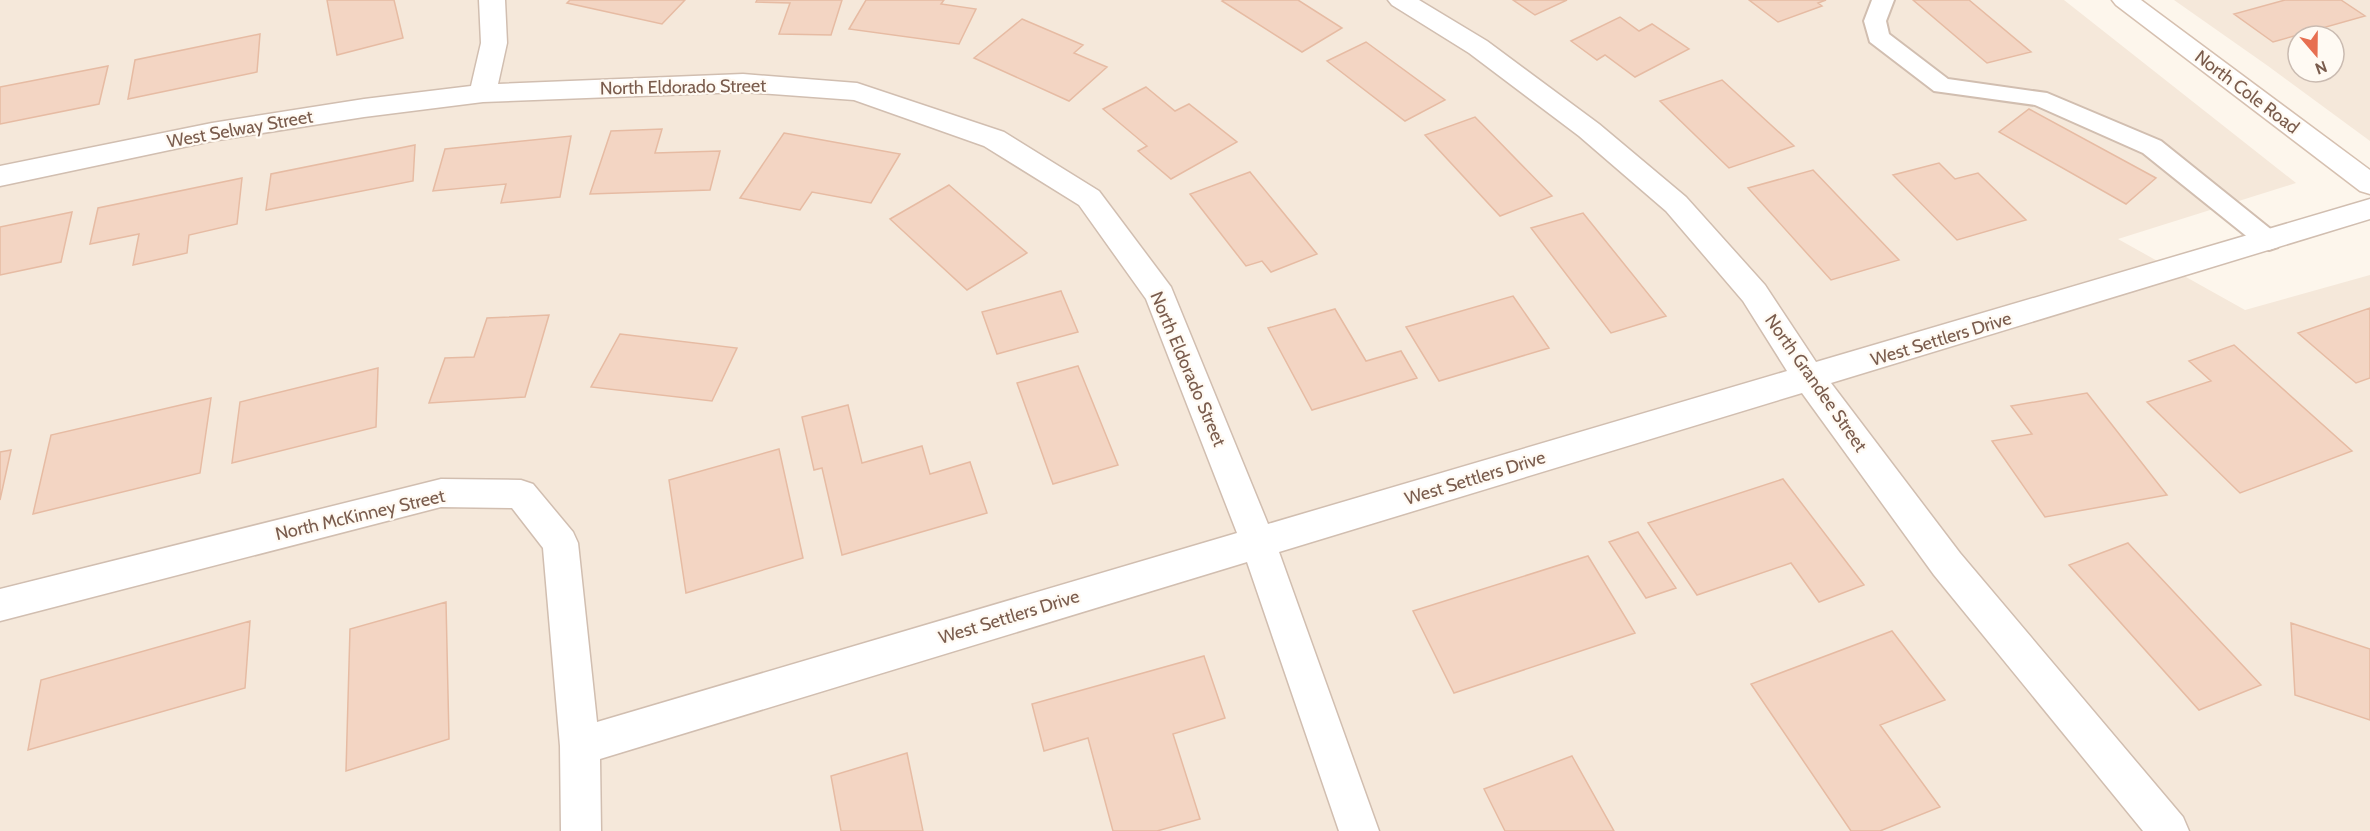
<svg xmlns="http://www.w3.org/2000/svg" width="2370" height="831" font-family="Cabin,sans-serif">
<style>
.residential{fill:#f5e8da;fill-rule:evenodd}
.building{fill:#f3d5c3;stroke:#e6bba3;stroke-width:1.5}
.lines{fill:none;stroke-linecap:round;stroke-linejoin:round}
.lane-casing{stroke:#d1beb0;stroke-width:4}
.street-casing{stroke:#d1beb0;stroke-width:3}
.secondary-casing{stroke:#d6c0b0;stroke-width:3}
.lane{fill:#fff;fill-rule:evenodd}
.street{fill:#fff;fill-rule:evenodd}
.secondary{fill:#fff;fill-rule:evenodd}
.labels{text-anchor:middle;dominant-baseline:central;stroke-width:4.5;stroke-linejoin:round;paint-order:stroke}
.street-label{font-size:18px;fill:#7a5c4d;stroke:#fffaf3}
</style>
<rect width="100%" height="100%" fill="#fdf6ec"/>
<path class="residential" d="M0 0H2064L2296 183 2118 239 2245 310 2370 275V831H0Z
M2174 0H2370V141L2268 66ZM2298 36H2334V72H2298Z"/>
<path class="building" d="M327 0H394L403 38 337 55Z
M570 0H685L662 24 567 3Z
M757 0H842L831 35 779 34 790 3 756 2Z
M866 0H944L941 4 976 9 959 44 849 29Z
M1224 0H1298L1342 28 1302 52 1222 1Z
M1513 0H1567L1535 15Z
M1749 0H1826L1818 3 1822 6 1778 22Z
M1913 0H1969L2031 52 1987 63Z
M2285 0H2341L2365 16 2273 42 2234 14Z
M1620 17 1639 31 1652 24 1689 49 1635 77 1605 55 1597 60 1571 41Z
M1022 19 1083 45 1074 53 1107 67 1069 101 974 58Z
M260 34 257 72 128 99 135 60Z
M1366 42 1445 100 1405 121 1327 61Z
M108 66 99 104 0 124V87Z
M1722 80 1794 146 1729 168 1660 101Z
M1146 87 1175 111 1189 104 1237 142 1171 179 1138 151 1147 146 1103 109Z
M2029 109 2156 178 2126 204 1999 132Z
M1475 117 1552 196 1500 216 1425 135Z
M662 129 655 153 720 151 710 190 590 194 611 131Z
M784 133 900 154 871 203 812 192 800 210 740 198Z
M571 136 560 197 501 203 506 184 433 191 445 149Z
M415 145 413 181 266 210 271 174Z
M1939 163 1955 179 1978 173 2026 220 1957 240 1893 175Z
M1813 170 1899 260 1831 280 1748 188Z
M1250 172 1317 254 1271 272 1262 261 1246 266 1190 194Z
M242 178 237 224 189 235 187 253 133 265 139 234 90 244 98 208Z
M949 185 1027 253 967 290 890 219Z
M72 212 61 262 0 275V227Z
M1583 213 1666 316 1611 333 1531 228Z
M1061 291 1078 332 997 354 982 312Z
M1513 296 1549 348 1439 381 1406 327Z
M2370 308V378L2356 383 2298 333Z
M1335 309 1366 361 1401 351 1417 378 1312 410 1268 328Z
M549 315 525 397 429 403 445 358 474 357 487 318Z
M620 334 737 348 712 401 591 387Z
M2234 345 2352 451 2240 493 2147 402 2211 381 2189 361Z
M1078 366 1118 465 1053 484 1017 383Z
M378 368 376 427 232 463 240 402Z
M2087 393 2167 495 2045 517 1992 441 2032 434 2011 406Z
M211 398 200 473 33 514 51 435Z
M848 405 862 463 922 446 930 474 970 462 987 513 842 555 822 468 814 470 802 417Z
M779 449 803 558 686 593 669 480Z
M11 450 0 500V452Z
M1783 479 1864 585 1819 602 1791 563 1697 595 1648 523Z
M1638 532 1676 588 1646 598 1609 542Z
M2128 543 2261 685 2199 710 2069 565Z
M1588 556 1635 633 1454 693 1413 611Z
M446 602 449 739 346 771 350 629Z
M250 621 245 688 28 750 41 680Z
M2291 623 2370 649V720L2295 695Z
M1892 631 1945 700 1880 725 1940 807 1880 831H1851L1751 684Z
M1204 656 1225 718 1173 734 1200 819 1157 831H1113L1088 738 1044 751 1032 704Z
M907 753 923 831H841L831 776Z
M1572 756 1614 831H1505L1484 789Z"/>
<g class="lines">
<g class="lane-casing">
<path id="lane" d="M1872 0H1894L1886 21 1889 34 1948 79 2047 93 2161 141 2278 235 2282 241 2278 247 2269 250 2260 247 2143 153 2035 105 1934 91 1870 42 1864 21Z"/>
</g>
<g class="street-casing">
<path id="street" d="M479 0H505L507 43 498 84 743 74 857 83 1004 132 1099 191 1171 287 1268 524 1787 371 1743 301 1666 211 1579 136 1469 53 1392 5 1388 0H1419L1487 41 1599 124 1686 197 1765 285 1816 362 2370 199V219L1831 383 1960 553 2183 817 2189 831H2143L1934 575 1802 393 1279 552 1379 831H1339L1247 562 600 759 601 831H561L560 746 543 548 512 508 441 507 0 621V589L441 479 521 480 533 484 573 532 578 543 597 722 1237 533 1146 299 1079 205 984 146 854 100 743 92 483 102 364 117 212 141 0 186V166L212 123 364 99 471 86 481 43Z"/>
</g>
<g class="secondary-casing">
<path id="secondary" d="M2112 0H2141L2370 170V194L2360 191 2116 5Z"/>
</g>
<use href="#lane" class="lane"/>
<use href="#street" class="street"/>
<use href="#secondary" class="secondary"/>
</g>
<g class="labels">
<g class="street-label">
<text transform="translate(683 87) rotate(-1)">North Eldorado Street</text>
<text transform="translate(2247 92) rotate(37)">North Cole Road</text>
<text transform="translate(240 129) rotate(-10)">West Selway Street</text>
<text transform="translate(1941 339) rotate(-17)">West Settlers Drive</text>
<text transform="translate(1188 369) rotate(67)">North Eldorado Street</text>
<text transform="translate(1816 383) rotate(55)">North Grandee Street</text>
<text transform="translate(1475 478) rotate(-17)">West Settlers Drive</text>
<text transform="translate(360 515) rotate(-13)">North McKinney Street</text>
<text transform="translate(1009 617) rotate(-17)">West Settlers Drive</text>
</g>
</g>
<g transform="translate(2316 54) rotate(160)"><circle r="28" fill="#fffaf3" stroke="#cabbb1" stroke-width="1.5"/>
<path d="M0-4.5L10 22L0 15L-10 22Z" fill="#e76f51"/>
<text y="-9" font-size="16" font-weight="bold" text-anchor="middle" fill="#7a5c4d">N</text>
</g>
</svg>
